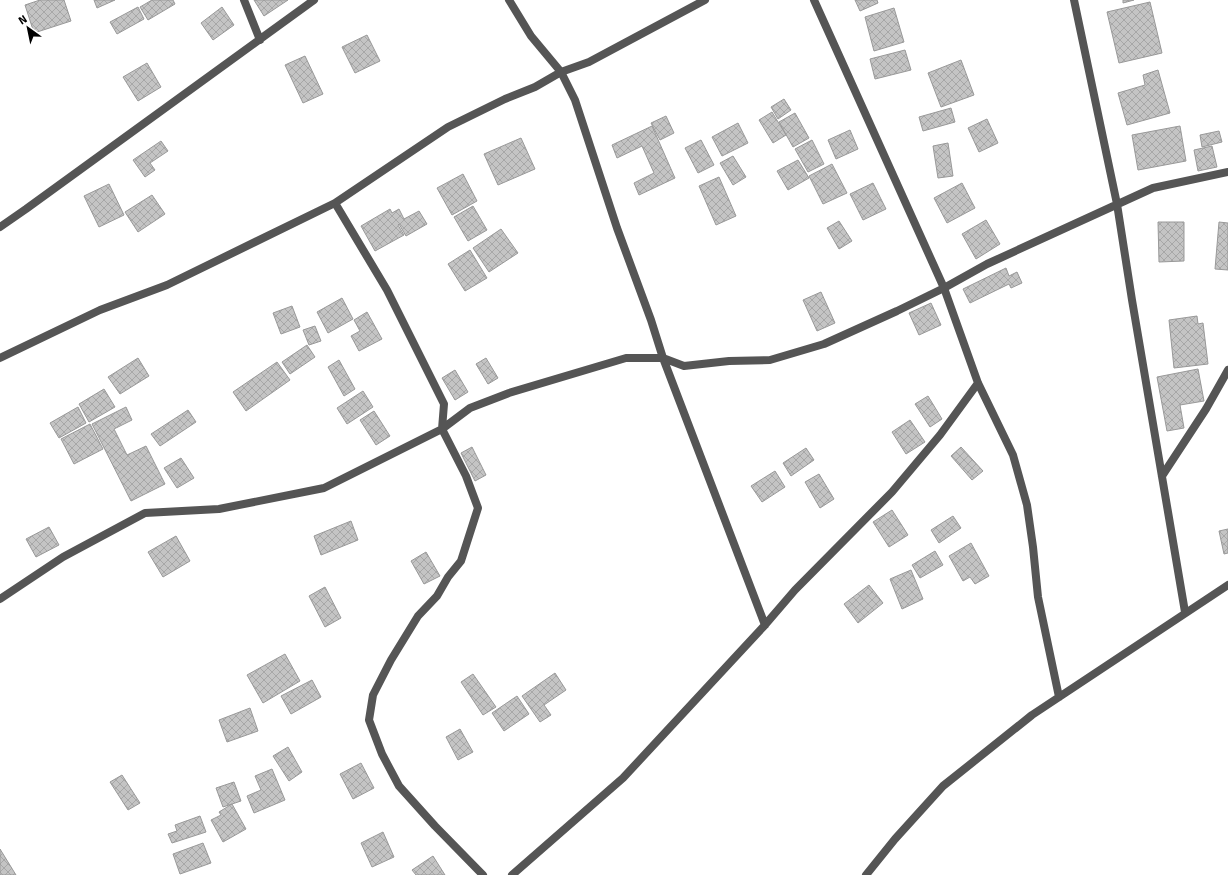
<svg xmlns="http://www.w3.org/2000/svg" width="1228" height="875" font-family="Signika,sans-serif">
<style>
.building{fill:url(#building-cross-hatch);stroke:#999}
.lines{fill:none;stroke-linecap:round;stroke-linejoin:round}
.street{stroke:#555;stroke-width:8}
</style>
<defs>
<pattern id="building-cross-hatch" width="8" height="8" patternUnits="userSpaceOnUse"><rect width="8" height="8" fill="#c4c4c4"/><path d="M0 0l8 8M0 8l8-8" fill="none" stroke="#a7a7a7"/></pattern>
</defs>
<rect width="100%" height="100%" fill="#fff"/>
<path class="building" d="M40 0H64L71 21 34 33 25 5Z
M94 0H115L97 8Z
M152 0H173L175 4 148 20 140 7Z
M254 0H288L264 16Z
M855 0H877L878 3 860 11Z
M1123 0H1134L1123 3Z
M1150 2 1162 53 1119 63 1107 12Z
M138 7 144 19 117 34 110 22Z
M222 7 234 25 213 40 201 23Z
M894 8 904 42 874 51 865 17Z
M367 35 380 61 355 73 342 47Z
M905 50 911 70 875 79 870 59Z
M305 56 323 94 303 103 285 65Z
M961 60 974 95 941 107 928 73Z
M147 63 161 87 138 101 123 77Z
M1158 70 1170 113 1127 125 1118 93 1145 85 1143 75Z
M784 99 791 110 778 119 771 107Z
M951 108 955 122 923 131 919 117Z
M772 112 786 135 773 143 759 120Z
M795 113 809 138 793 147 779 122Z
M666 116 674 133 660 140 651 123Z
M987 119 998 143 979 152 968 128Z
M738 123 748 143 722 156 712 137Z
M652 126 675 178 639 195 634 183 654 173 642 146 617 158 612 145Z
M1180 126 1186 161 1138 170 1132 135Z
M850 130 858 149 836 159 828 140Z
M1219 131 1222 142 1202 147 1200 135Z
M521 138 535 169 498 185 484 154Z
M701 140 714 165 698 173 685 148Z
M812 140 824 164 808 172 795 149Z
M161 141 168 151 150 163 155 170 145 177 133 160Z
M948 143 953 176 938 178 933 146Z
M1212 146 1217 167 1198 171 1194 150Z
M733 156 746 177 733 185 720 163Z
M798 160 809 178 788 190 777 171Z
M832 164 847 193 823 204 809 176Z
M463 174 477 201 452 215 437 188Z
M719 177 736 216 716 225 699 186Z
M873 183 886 209 863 220 850 194Z
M962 183 975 208 947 223 934 198Z
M109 184 124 215 99 227 84 196Z
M152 195 165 214 138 232 125 212Z
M473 206 487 230 468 241 454 217Z
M390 209 392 213 399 209 404 219 419 211 427 224 406 236 399 224 398 225 404 235 375 251 361 226Z
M986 220 1000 244 976 259 962 234Z
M839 221 852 241 839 249 827 228Z
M1158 222H1184V261L1159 262Z
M1219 222 1228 223V270L1215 269Z
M501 229 518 253 489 272 473 248Z
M470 250 487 278 465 291 448 264Z
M1006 268 1009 276 1017 272 1022 283 1011 288 1009 284 970 303 963 289Z
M821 292 835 323 817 331 803 300Z
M342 298 353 319 328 333 317 312Z
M931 303 941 325 919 335 909 313Z
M292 306 300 327 281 334 273 313Z
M367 312 382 339 359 351 351 336 360 331 354 320Z
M1197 316 1198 324 1203 323 1208 364 1174 368 1169 320Z
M315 326 321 341 309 345 303 330Z
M307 345 315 357 290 374 282 362Z
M138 358 149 376 120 394 108 377Z
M486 358 498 378 488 384 476 364Z
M339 360 355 389 344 396 328 367Z
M277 362 290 380 246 411 233 392Z
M1198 369 1204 401 1180 405 1184 428 1167 431 1157 377Z
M455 370 468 392 455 400 442 378Z
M104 389 115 407 89 422 79 404Z
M363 391 373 407 347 424 337 408Z
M928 396 942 419 930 427 915 404Z
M78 407 86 423 59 438 50 423Z
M126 407 132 420 114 429 127 455 146 446 165 484 131 501 92 424Z
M188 410 196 422 160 446 151 434Z
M374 411 390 436 376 445 360 420Z
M910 420 925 442 906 454 892 432Z
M90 424 103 449 74 464 61 439Z
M472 447 486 475 475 481 461 453Z
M961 447 983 471 972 480 951 456Z
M806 448 814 460 791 476 783 463Z
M181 458 194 478 177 488 164 468Z
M775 471 785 487 762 502 751 486Z
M819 474 834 499 820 508 805 482Z
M892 510 908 535 889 547 873 522Z
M953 516 961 528 939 543 931 530Z
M351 521 358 540 321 555 314 536Z
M49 527 59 545 36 557 26 539Z
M1228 529V553L1224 554 1219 531Z
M176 536 190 561 163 577 148 552Z
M971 543 989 576 975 584 970 577 963 581 949 556Z
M935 551 943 565 920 578 912 565Z
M426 552 440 576 424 584 411 561Z
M911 570 923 599 902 609 890 579Z
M869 585 883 603 858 623 844 604Z
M325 587 341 618 325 627 309 596Z
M285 654 300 681 263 703 247 675Z
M555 673 566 690 544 705 551 715 540 722 522 696Z
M473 674 496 707 483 715 461 682Z
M312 680 321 697 291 714 281 696Z
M517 696 529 714 504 731 492 713Z
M250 708 258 731 227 742 219 720Z
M460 729 473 752 458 760 446 737Z
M288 747 302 772 289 781 273 756Z
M361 763 374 788 353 799 340 774Z
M272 769 285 800 254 813 247 796 261 790 255 776Z
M122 775 140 803 128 810 110 782Z
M234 782 241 801 223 807 216 788Z
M232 804 246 829 223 842 211 820 221 815 219 812Z
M200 816 206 832 172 843 168 834 177 831 175 825Z
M383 832 394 857 372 867 361 843Z
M203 843 211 863 180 874 173 854Z
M0 849 16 875H0Z
M433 856 445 875H416L412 870Z"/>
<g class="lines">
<path class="street" d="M244 0 260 40
M509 0 531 36 561 72 575 100 617 228 651 320 663 358 765 625
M814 0 944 288 978 383 1013 455 1027 505 1033 547 1038 597 1059 697
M1074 0 1117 204 1132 300 1185 612
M335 203 387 290 444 404 442 429 466 476 478 508 461 561 448 577 437 596 418 616 391 660 373 695 369 720 382 754 399 786 435 826 483 875
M0 227 26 209 314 0
M0 358 100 310 167 285 335 203 448 127 505 99 535 87 561 72 589 62 705 0
M1162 476 1206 409 1228 370
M0 599 63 557 145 513 219 509 324 488 442 429 470 408 509 393 626 358H663L684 366 729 361 770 360 824 344 897 311 944 288 987 264 1153 188 1228 172
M512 875 623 778 765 625 795 590 892 492 940 435 978 383
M866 875 895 839 943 786 1032 715 1228 585"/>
</g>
<g transform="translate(28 28) rotate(327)" stroke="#ffffff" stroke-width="3" paint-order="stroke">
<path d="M0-3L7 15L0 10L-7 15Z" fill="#000000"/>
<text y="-6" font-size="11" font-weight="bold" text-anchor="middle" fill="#000000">N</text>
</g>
</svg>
